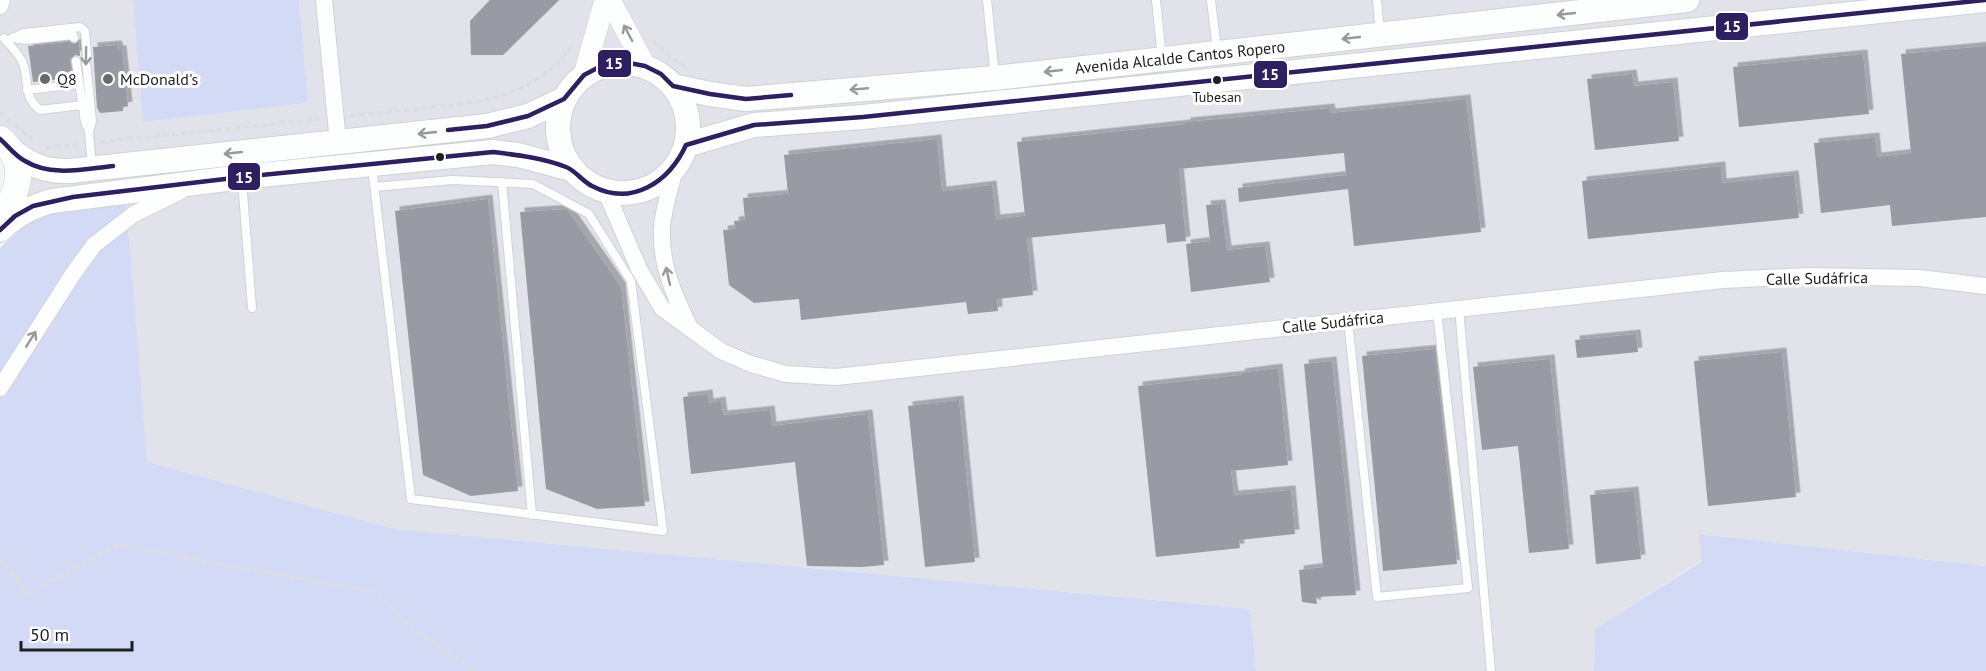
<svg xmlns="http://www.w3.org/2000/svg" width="1986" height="671" font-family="'PT Sans',sans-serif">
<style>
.built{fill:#e2e3ea}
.green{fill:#d2daf6}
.building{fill:#989aa4;filter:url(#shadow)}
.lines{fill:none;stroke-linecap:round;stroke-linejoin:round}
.service-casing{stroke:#d2d2d4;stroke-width:10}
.minor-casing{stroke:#d2d2d4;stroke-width:18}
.tertiary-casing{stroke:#d2d2d4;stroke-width:22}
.secondary-casing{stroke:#d2d2d4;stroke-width:26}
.primary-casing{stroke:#d2d2d4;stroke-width:27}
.path{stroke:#ddddde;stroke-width:3;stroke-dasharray:6 3;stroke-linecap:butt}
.service{stroke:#fdfefe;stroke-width:8}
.minor{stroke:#fdfefe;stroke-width:16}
.tertiary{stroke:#fdfefe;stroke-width:21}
.secondary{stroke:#fdfefe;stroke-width:24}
.primary{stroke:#fdfefe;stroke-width:26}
.bus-1-casing{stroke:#fff;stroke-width:9}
.bus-1{stroke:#2d1f60;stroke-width:4.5}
.oneway{stroke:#99999a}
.poi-dot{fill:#69696b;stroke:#fff;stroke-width:2}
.bus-dot{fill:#1e1e20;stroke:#fff;stroke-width:2}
.labels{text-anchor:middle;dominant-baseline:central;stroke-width:6;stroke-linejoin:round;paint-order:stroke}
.bus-label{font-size:14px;fill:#1e1e20;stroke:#fff}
.street-label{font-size:16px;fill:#1e1e20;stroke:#fff}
.poi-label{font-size:16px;fill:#1e1e20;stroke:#fff;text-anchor:start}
.line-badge{stroke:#fff;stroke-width:2}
.badge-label{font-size:16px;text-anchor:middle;font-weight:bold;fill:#fff}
</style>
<defs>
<filter id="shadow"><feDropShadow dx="4.5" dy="-4.5" stdDeviation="0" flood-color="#0004"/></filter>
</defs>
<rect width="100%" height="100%" fill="#f4f5f7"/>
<path class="built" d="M0 0H133L143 122 308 103 299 0H1986V566L1700 534 1702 560 1595 629 1594 671H1256L1250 609 393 529 146 462 126 203 9 218 3 160 0 156Z"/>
<path class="green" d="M133 0H299L308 103 143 122Z
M126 203 147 462 394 529 1250 609 1256 671H0V248L23 227 31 212Z
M1699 534 1986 566V671H1594L1595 629 1702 561Z"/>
<path class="building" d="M490 0H559L503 55H471L470 21Z
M79 41 80 56 75 55 70 59 72 78 33 82 28 46 69 42 75 44Z
M117 45 119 50H122L128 106 123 107V111L100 113 97 108 93 47Z
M1986 46V217L1892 226 1890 205 1821 213 1814 143 1875 137 1877 157 1911 153 1901 54Z
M1863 54 1869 114 1739 127 1733 67Z
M1632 74 1634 86 1673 82 1679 141 1595 150 1587 79Z
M1466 99 1481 232 1354 246 1348 189 1239 202 1238 188 1346 175 1344 153 1179 169 1186 241 1167 243 1165 224 1027 238 1033 295 997 299 998 311 968 314 966 302 801 320 799 299 754 303 729 285 723 230 735 229 734 221 745 220 743 198 788 194 784 155 937 139 942 191 992 185 996 219 1025 216 1017 142 1186 124V122L1330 108 1331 113Z
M1721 166 1722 183 1794 175 1799 218 1588 239 1582 181Z
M488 199 518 491 471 496 423 475 395 211Z
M1221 204 1227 250 1265 246 1270 282 1191 292 1186 244 1210 241 1206 205Z
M567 209 621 287 645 506 597 509 546 489 520 212Z
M1636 334 1638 352 1577 358 1575 340Z
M1435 349 1457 564 1383 571 1362 356Z
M1782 352 1796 497 1708 506 1694 361Z
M1550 359 1569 549 1529 553 1518 446 1482 450 1473 367Z
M1332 361 1356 595 1316 597 1317 604 1302 602 1299 570 1323 567 1304 364Z
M1278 368 1288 465 1231 471 1234 495 1291 490 1295 534 1239 540 1240 548 1156 557 1138 386 1241 375 1240 373Z
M708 394 709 403 721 401 723 415 770 410 772 426 868 414 884 565 862 567 807 566 795 462 691 474 683 397Z
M959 400 975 562 925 567 908 406Z
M1634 491 1641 559 1596 564 1590 495Z"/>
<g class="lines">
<g class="service-casing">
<path id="service" d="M987 0 995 77
M1156 0 1162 58
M1211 0 1217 50
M1377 0 1380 34
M4 38C10 46 21 55 24 66 29 84 23 96 40 110L82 105
M12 38 26 40 73 35 74 38
M13 38 24 33 80 27 85 31 87 54 86 62 92 121 89 131 92 167
M76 61 85 122 89 131
M27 90 79 84
M372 167 411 499 663 531 631 281 589 214 533 184 452 180 375 187
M242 180 252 308
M502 182 532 515
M1459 308 1491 671
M1348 321 1377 597 1468 588 1437 311"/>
</g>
<g class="minor-casing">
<path id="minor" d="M324 0 338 142
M0 6 2 0
M675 168C671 187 663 209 662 228 660 264 674 295 689 326
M606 192 639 269 662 308 721 351 751 364 786 374 836 377 1723 280 1809 276 1919 278 1986 286
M0 388 73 274 94 245 134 214 181 191"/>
</g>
<g class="tertiary-casing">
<path id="tertiary" d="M610 0 645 66
M584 75 605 0"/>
</g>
<g class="secondary-casing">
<path id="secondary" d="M558 128a65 65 0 1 1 130 0a65 65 0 1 1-130 0Z
M673 86 710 94 746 99 995 78 1687 0
M686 145 754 125 863 117 1985 0
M11 150C30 165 45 172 70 171L487 126 528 116 564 99
M0 230C16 215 30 207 52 201L242 177 493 152 518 155 571 169"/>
</g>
<g class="primary-casing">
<path id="primary" d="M0 139C30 163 18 192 0 220"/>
</g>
<path class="path" d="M653 41 670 57 688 68
M0 112 10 121
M350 116C378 113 406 110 434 107 493 101 535 94 573 45
M15 124 35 142
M100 142 320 119
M46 148 78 144
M0 557 2 562 28 594 119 544 213 563 375 592 411 628 476 671"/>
<use href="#service" class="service"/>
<use href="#minor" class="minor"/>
<use href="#tertiary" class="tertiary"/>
<use href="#secondary" class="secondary"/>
<use href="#primary" class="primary"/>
<g class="bus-1-casing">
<path id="bus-1" d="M448 130 487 126 528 116 564 99 584 75 603 65 624 62 645 66 661 74 673 86 710 94 746 99 791 95
M0 139C8 146 15 156 25 161 51 177 84 169 113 166
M0 230 15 216 33 206 73 197 242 177 493 152C518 155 543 158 566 167 576 171 582 181 592 186 632 207 669 182 686 145L754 125 863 117 1985 0"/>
</g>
<use href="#bus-1" class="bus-1"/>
</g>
<defs><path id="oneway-shaft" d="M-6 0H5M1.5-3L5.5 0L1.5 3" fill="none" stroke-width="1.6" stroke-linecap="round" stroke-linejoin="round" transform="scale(1.5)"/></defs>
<g class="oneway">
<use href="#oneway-shaft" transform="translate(1566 14) rotate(174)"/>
<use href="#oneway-shaft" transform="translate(628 33) rotate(-118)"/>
<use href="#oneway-shaft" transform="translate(1351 38) rotate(174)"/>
<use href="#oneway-shaft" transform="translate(86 56) rotate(91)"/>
<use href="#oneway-shaft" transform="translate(1053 71) rotate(174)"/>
<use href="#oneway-shaft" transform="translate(859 89) rotate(175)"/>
<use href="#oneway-shaft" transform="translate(427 133) rotate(174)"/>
<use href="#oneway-shaft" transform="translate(233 153) rotate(174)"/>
<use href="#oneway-shaft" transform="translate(668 276) rotate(-103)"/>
<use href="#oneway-shaft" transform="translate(31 339) rotate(-58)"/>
</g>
<g class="poi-dot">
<circle cx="45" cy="79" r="6"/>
<circle cx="108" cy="79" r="6"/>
</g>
<g class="bus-dot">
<circle cx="1217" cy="80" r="5"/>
<circle cx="440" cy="157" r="5"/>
</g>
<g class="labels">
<g class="bus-label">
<text x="1217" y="97">Tubesan</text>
</g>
<g class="street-label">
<text transform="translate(1180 57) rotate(-6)">Avenida Alcalde Cantos Ropero</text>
<text transform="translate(1817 278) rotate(-1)">Calle Sudáfrica</text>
<text transform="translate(1333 322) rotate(-6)">Calle Sudáfrica</text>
</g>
<g class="poi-label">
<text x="57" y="79">Q8</text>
<text x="120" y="79">McDonald's</text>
</g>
</g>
<g class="line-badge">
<rect x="1715" y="12" width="34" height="29" rx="6" fill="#2d1f60"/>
<rect x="597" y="49" width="35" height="29" rx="6" fill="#2d1f60"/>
<rect x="1253" y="60" width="35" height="29" rx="6" fill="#2d1f60"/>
<rect x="227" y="162" width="34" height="29" rx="6" fill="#2d1f60"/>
</g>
<g class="badge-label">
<text x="1732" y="32">15</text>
<text x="614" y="69">15</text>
<text x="1270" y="80">15</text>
<text x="244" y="183">15</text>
</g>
<path d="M21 641v9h111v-9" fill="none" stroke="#1e1e20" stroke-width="3"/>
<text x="30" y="641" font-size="18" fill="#1e1e20" stroke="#ffffff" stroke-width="4.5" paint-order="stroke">50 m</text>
</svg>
